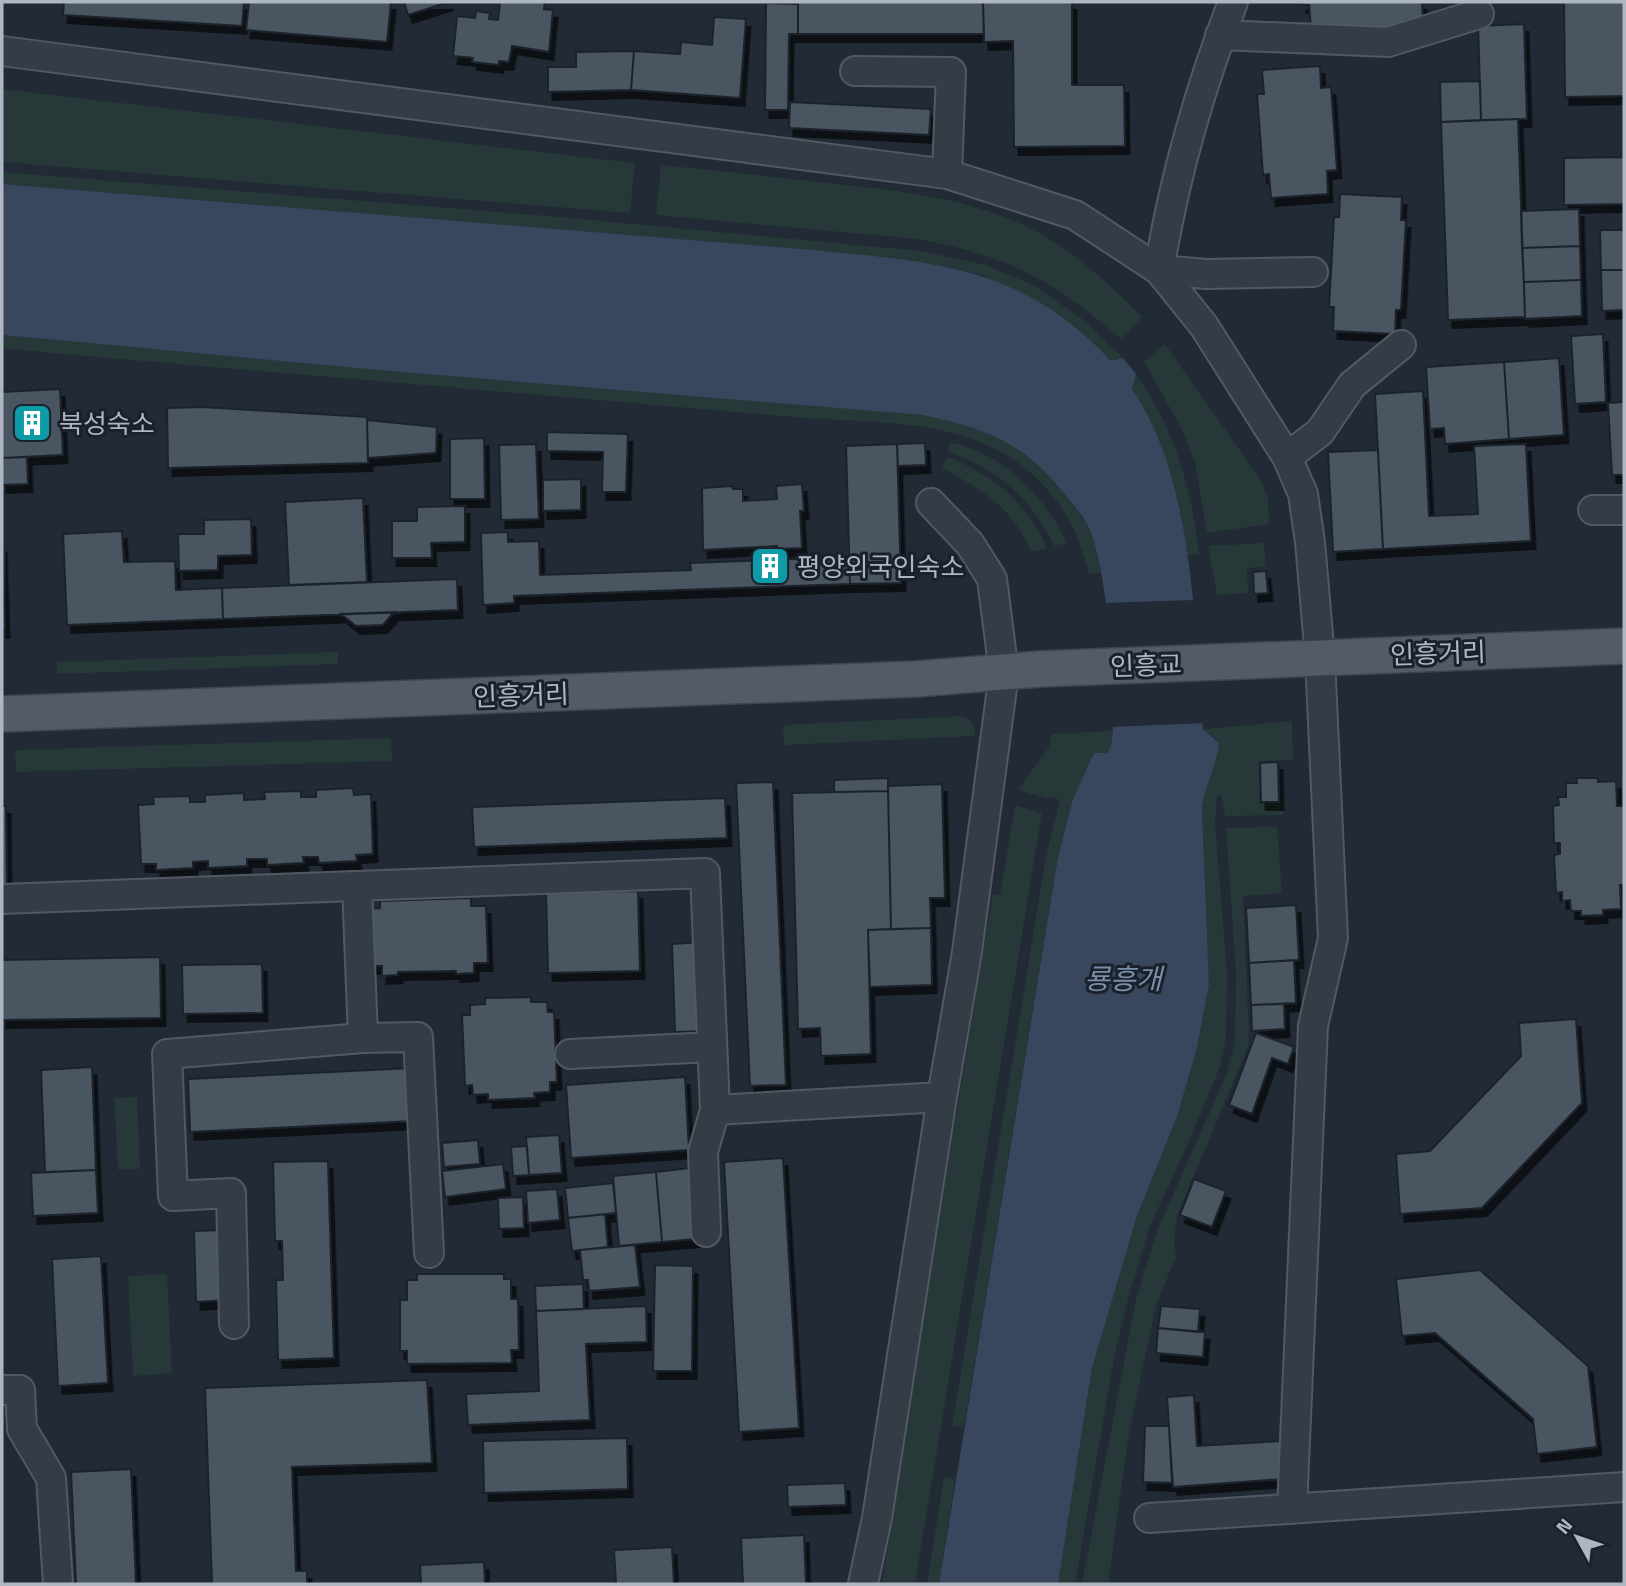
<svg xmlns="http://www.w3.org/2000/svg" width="1626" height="1586" font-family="'Titillium Web','Noto Sans KR',sans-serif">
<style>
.green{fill:#263838}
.water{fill:#38475d}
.pier{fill:#212a35}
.building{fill:#495461;stroke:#1c232c;stroke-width:2;filter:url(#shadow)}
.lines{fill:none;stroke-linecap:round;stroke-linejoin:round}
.minor-casing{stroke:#525964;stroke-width:32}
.major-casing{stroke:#3e454f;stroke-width:38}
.minor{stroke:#343c46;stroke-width:28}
.major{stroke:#525b66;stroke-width:35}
.labels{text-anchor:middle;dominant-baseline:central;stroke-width:6;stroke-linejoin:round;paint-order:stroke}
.poi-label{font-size:26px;fill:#afb6c3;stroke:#1a212a;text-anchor:start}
.street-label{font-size:26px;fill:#afb6c3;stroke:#1a212a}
.water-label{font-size:28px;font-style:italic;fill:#798ea9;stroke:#1a212a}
</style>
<defs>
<filter id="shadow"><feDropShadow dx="4.5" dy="8" stdDeviation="0" flood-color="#0009"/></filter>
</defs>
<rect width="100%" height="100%" fill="#212a35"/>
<path class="green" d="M2 89 635 163 630 213 2 162Z
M661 165C714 170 767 176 819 182 893 190 969 196 1035 231 1069 247 1117 290 1142 317L1121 339C1051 278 1008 256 917 239L656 215Z
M2 172 549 216 921 251 986 265 1035 286 1085 321 1123 358 1111 362 1100 350 985 276 950 267 895 258 790 248 2 184Z
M2 335 400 372 922 415C989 428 1026 444 1069 499 1077 510 1088 523 1092 536 1096 548 1098 561 1101 573H1089C1083 554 1078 535 1068 518 1006 417 908 425 806 418L62 354 2 348Z
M1165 344 1262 482 1268 500 1269 524 1207 533 1195 462 1183 432 1144 361Z
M1136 374C1174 427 1192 489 1199 554L1187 555C1181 491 1163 444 1132 389Z
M949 442C1003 453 1044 495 1067 543L1054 546C1033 500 996 468 948 452Z
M947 457C992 473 1027 503 1047 548L1031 552C1013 508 982 490 942 468Z
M1264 543 1266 567 1247 568 1248 593 1217 595 1208 546Z
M338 652V664L57 674V662Z
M960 716C971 718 975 724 975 736L784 745 783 725Z
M1292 721 1293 760 1259 761V804H1283V815L1225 816 1221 794 1217 796 1215 822 1227 973 1226 1039 1220 1067 1186 1148 1150 1226 1129 1295 1115 1353 1075 1584H1058L1092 1368 1137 1216 1177 1117 1197 1048 1209 985 1202 807 1204 789 1212 772 1216 739 1203 729Z
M1113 731 1111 747 1107 753H1094L1073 799 1058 857 964 1427 952 1426 1046 857 1060 800 1049 796 1048 799 1018 790 1049 747 1051 734Z
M391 738 392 761 16 772 15 750Z
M1015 805 1042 813 915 1584H882L944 1188 993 894 1000 895Z
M1277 827 1282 893 1243 896 1249 1033 1248 1047 1177 1216 1174 1241 1176 1257 1156 1305 1129 1433 1108 1584H1082L1136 1299 1157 1231 1227 1073 1235 1041 1236 972 1226 828Z
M137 1097 140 1169 118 1170 114 1098Z
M167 1274 172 1373 133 1376 128 1276Z
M944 1477 955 1479 939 1584H927Z"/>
<path class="water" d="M2 184 790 248C919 261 1017 259 1111 361L1123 358 1136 374 1132 389C1195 482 1193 619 1203 729L1219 743C1217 766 1205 784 1202 807L1209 985 1197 1048 1177 1117 1137 1216 1092 1368 1058 1584H939L1058 857 1073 799 1094 753H1107L1111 747 1113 731C1109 667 1112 598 1092 536 1088 522 1076 507 1066 496 1025 443 986 428 922 415L400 372 2 335Z"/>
<path class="pier" d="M1195 600 1206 723 1109 727 1102 603Z"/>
<path class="building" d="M64 2H244L242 26 63 15Z
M249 2H391L387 42 246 30Z
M404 2H449L408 15Z
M500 2H545L544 9 553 10 549 52 512 46 509 62 499 61V65L472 62 473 58 453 56 457 16 475 18 476 11 490 13 489 19 498 20Z
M798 2H983L984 34H798Z
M983 2H1072V85H1124L1125 146 1014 147 1013 41 984 42Z
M1302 2H1422L1423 20 1405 21 1406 27 1328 31 1311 27 1309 5H1302Z
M1564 2H1624V96L1565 97Z
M766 3 798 4V34H789L788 110H765Z
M714 17 746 19 740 98 631 90 634 51 680 54 681 42 712 45Z
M1524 24 1527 119 1481 120 1478 26Z
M634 51 631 90 548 92V67H576V52Z
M1320 66 1321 88 1331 87 1337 170 1327 171 1328 194 1271 198 1269 174 1263 175 1257 94H1264L1262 70Z
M1480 81 1481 120 1441 122 1440 82Z
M790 102 931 109 929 135 789 128Z
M1518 119 1525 317 1448 320 1441 122Z
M1624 157V204L1564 205V158Z
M1340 194 1402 197 1401 220H1406L1401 310H1396L1395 334 1333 331 1334 307H1329L1334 217H1339Z
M1579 209 1580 246 1522 248 1521 211Z
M1600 230H1624V270H1601Z
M1580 246 1581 280 1524 282 1522 248Z
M1601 270H1624V310L1602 311Z
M1581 280 1582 316 1525 319 1524 282Z
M1603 334 1606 402 1575 404 1571 336Z
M1559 358 1564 435 1509 439 1504 362Z
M1504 362 1509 439 1445 444 1444 428 1430 429 1426 367Z
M60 389 63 455 2 458V392Z
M1423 391 1429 516 1478 514 1474 446 1526 444 1531 541 1383 549 1375 394Z
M1624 402V475H1612L1608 403Z
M202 407 367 417 368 463 168 468 167 408Z
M367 420 437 427 436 453 368 458Z
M547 432 628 434 626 492H602L603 452 547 451Z
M484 438 485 499H450V439Z
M925 443 926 465 898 466 897 444Z
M536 444 539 519 501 520 499 445Z
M897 444 901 583 850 584 846 446Z
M1378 450 1383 549 1333 552 1328 452Z
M27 457 28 484 2 485V458Z
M581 479V510L543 511V480Z
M802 484 804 511H800L802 548 777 549V546L703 550 702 488 732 486 733 489H743V501L777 499 776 486Z
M363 498 367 582 289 585 285 502Z
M465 506V542L431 543 432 558H392V521H417V507Z
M251 519 252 555 218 556V570L179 571 178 534H204V520Z
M122 531 124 562 175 561 176 590 222 588 223 619 67 625 63 534Z
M508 532V542L539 541 540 575 691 570 690 563 849 557 850 584 514 596V603L483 605 481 533Z
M2 544 5 630H2Z
M1266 571 1268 593 1254 594 1253 572Z
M457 579 458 610 223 619 222 588Z
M394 612 383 625 356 626 341 614Z
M1278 762 1279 802H1261L1260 763Z
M888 778V791L834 792V780Z
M1576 778H1598V782L1616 781 1617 806H1624V885H1620L1621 909 1603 910V915L1581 916V911H1571L1570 900 1562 901V892L1556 893 1554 855 1560 854V843H1554L1553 806 1559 805 1558 797H1566V783H1577Z
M773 782 786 1085 750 1086 736 783Z
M942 784 945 898H930L931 928 891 929 888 786Z
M353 788 354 795 371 794 373 854 356 855 357 861 319 863 318 857H303L304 863 267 865V859H247V866L208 868V861L193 862V868L156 870V864H141L138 805 154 804 153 797 190 796V802H205V795L244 793V800L265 799 264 792 301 791V797H316V790Z
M888 791 891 929 868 930 871 1054 821 1056 820 1028 798 1029 792 793Z
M725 798 727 838 474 847 472 807Z
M2 806H6L7 894H2Z
M638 891 640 971 548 973 546 892Z
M471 898V906H486L488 963H474V973L456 974V971L398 972V975L382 976V966H368L367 909 380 908V901Z
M1296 905 1299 960 1249 963 1246 908Z
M931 928 932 985 870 987 868 930Z
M701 942 705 1031 675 1032 672 944Z
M160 957 161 1018 2 1020V960Z
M1294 960 1296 1003 1251 1005 1249 963Z
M262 964 263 1013 183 1014 182 965Z
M531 997V1002H547L548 1012H554L557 1082H550V1092L534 1093 535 1098 488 1100V1094L473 1095 472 1085 465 1086 462 1015H470V1005L485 1004V998Z
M1284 1004 1285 1029 1252 1031 1251 1005Z
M1576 1019 1582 1103 1482 1208 1400 1214 1396 1154 1430 1151 1521 1056 1519 1023Z
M1256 1033 1294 1047 1288 1064 1272 1058 1252 1114 1229 1105Z
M92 1067 96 1170 45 1172 41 1070Z
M412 1068 414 1121 190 1132 188 1079Z
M685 1077 689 1150 571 1158 566 1085Z
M559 1135 562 1173 529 1175 526 1137Z
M478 1140 480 1164 444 1167 442 1143Z
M527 1146 529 1175 513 1176 511 1147Z
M783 1158 799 1428 739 1432 724 1162Z
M328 1161 334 1358 278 1360 276 1280H283L282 1241H275L273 1162Z
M503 1164 506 1189 445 1197 442 1171Z
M690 1168 696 1239 662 1242 656 1172Z
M96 1170 98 1213 33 1216 31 1173Z
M656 1172 662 1242 619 1246 613 1176Z
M1194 1179 1226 1191 1212 1227 1180 1215Z
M613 1183 616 1213 568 1218 565 1188Z
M557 1189 560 1220 528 1223 526 1191Z
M523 1197 524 1228 499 1229 498 1198Z
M605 1214 608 1247 572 1251 568 1218Z
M225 1230 228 1300 196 1302 194 1231Z
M635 1245 640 1287 589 1291 588 1280H583L580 1250Z
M101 1256 108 1383 58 1386 52 1259Z
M655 1265 693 1266 692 1371H653Z
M1480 1270 1588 1366 1597 1447 1537 1454 1533 1419 1435 1333 1402 1336 1396 1279Z
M417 1274H504V1279H511V1299H518L519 1350H511L512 1363 407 1364V1351H400V1300H407V1280H417Z
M583 1284 584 1309 536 1311 535 1286Z
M646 1306 647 1342 586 1344 590 1420 468 1425 466 1394 539 1391 536 1311Z
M1161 1306 1200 1309 1198 1332 1158 1328Z
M1158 1328 1205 1332 1203 1357 1156 1353Z
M427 1380 432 1463 292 1467 296 1571H307V1584H212L205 1388Z
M1194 1395 1197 1446 1282 1441 1284 1479 1173 1487 1167 1397Z
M1145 1426H1169L1172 1483 1143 1482Z
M627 1438 628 1489 484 1493 483 1441Z
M131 1469 136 1584H76L71 1472Z
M845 1483 846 1505 788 1507 787 1485Z
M804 1535 806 1584H743L741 1538Z
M672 1547 674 1584H616L614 1550Z
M484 1562 485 1584H421L420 1565Z"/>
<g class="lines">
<g class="minor-casing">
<path id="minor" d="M1233 2C1200 88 1174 179 1159 270L1207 274 1313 272
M1220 35 1388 42 1479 14
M2 51 947 174 1075 215 1159 270 1204 326 1287 457 1303 494 1310 542 1320 658 1333 938 1313 1026 1292 1509
M855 71 951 72 947 174
M1287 457 1320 432 1352 385 1401 345
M1593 510H1624
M357 886 363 1038
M2 899 705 873 715 1110 942 1097
M570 1054 712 1047
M706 1232 703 1152 715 1110
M234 1324 231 1193 173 1196 167 1054 363 1038 418 1037 429 1253
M2 1390H20L22 1429 51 1478 58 1584
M1149 1518 1624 1487
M863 1584 877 1518 942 1097 967 952 1004 673 992 579 970 544 931 503"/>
</g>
<g class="major-casing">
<path id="major" d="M2 714 916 679 1040 669 1624 646"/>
</g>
<use href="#minor" class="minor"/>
<use href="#major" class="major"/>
</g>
<defs>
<g id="building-square" transform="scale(2.0125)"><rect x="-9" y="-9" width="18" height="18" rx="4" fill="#0f9aa8" stroke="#1a212a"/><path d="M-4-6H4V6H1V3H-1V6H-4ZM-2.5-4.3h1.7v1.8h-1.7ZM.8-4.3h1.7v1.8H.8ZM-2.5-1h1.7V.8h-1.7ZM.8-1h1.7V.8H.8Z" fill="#fff"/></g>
</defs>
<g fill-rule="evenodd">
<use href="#building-square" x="32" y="423"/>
<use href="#building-square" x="770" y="566"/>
</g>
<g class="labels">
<g class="poi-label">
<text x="59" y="423">북성숙소</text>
<text x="797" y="566">평양외국인숙소</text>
</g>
<g class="street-label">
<text transform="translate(1438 653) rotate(-2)">인흥거리</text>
<text transform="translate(1146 665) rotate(-2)">인흥교</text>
<text transform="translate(521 695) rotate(-2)">인흥거리</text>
</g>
<g class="water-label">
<text x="1123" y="978">룡흥개</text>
</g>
</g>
<rect width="1626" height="1586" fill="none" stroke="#afb6c3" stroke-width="7"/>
<g transform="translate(1577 1537) rotate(310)" stroke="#1a212a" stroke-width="5" paint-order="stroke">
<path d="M0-5L12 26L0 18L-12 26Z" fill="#afb6c3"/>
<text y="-10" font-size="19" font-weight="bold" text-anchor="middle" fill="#afb6c3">N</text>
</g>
</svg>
